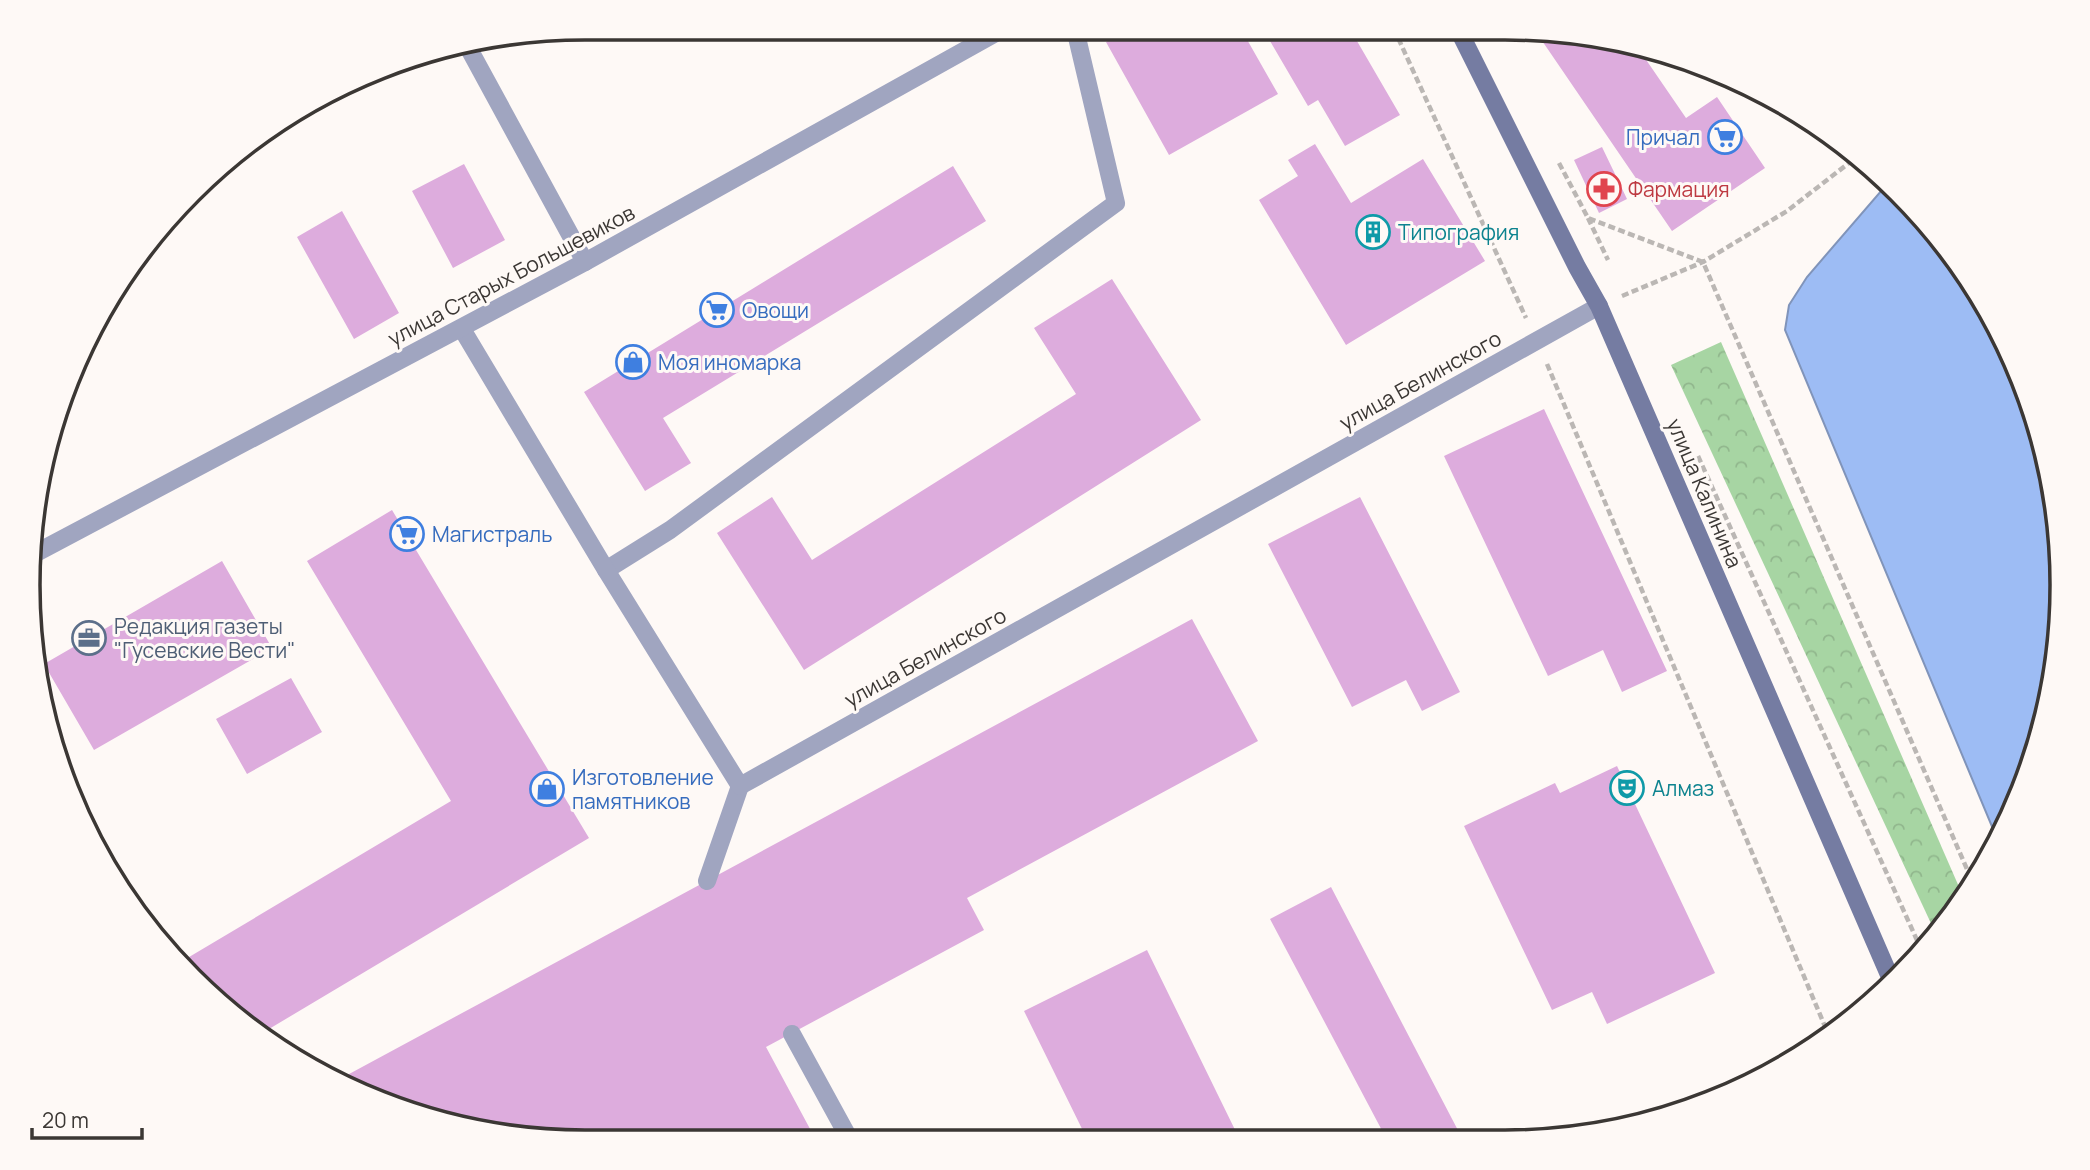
<svg xmlns="http://www.w3.org/2000/svg" width="2090" height="1170" font-family="Manrope,sans-serif">
<style>
.forest{fill:url(#forest-crowns)}
.water{fill:#9dbcf4;stroke:#8094ba;stroke-width:2}
.building{fill:#ddacdd}
.lines{fill:none;stroke-linecap:round;stroke-linejoin:round}
.path{stroke:#bbb7b4;stroke-width:4.5;stroke-dasharray:7 3.5;stroke-linecap:butt}
.service{stroke:#a0a5c0;stroke-width:18}
.minor{stroke:#a0a5c0;stroke-width:18}
.tertiary{stroke:#a0a5c0;stroke-width:18}
.secondary{stroke:#757ca2;stroke-width:18}
.labels{text-anchor:middle;dominant-baseline:central;stroke-width:6;stroke-linejoin:round;paint-order:stroke}
.shop-label{font-size:21px;fill:#366cbe;stroke:#fef9f6;text-anchor:start}
.health-label{font-size:21px;fill:#be3a42;stroke:#fef9f6;text-anchor:start}
.culture-label{font-size:21px;fill:#0d838f;stroke:#fef9f6;text-anchor:start}
.street-label{font-size:21px;fill:#3b3734;stroke:#fef9f6}
.service-label{font-size:21px;fill:#4e5e75;stroke:#fef9f6;text-anchor:start}
.rim{fill:none;stroke:#3b3734;stroke-width:3.5}
</style>
<defs>
<pattern id="forest-crowns" width="20" height="18" patternUnits="userSpaceOnUse" patternTransform="scale(1.75)"><rect width="20" height="18" fill="#a7d5a3"/><path d="M2 6a3 3 0 1 1 6 0M12 15a3 3 0 1 1 6 0" fill="none" stroke="#91b78d"/></pattern>
</defs>
<rect width="100%" height="100%" fill="#fef9f6"/>
<path class="forest" d="M1721 342 1963 896 1935 932 1671 365Z"/>
<path class="water" d="M1888 183 1947 246 2005 339 2043 441 2061 549 2057 658 2032 764 1998 841 1785 330 1789 305 1807 277Z"/>
<path class="building" d="M1129 29H1241L1278 94 1169 155 1106 42Z
M1263 29H1350L1400 115 1345 146 1318 100 1308 106Z
M1534 29 1641 46 1638 48 1686 118 1717 97 1765 168 1672 231Z
M1315 144 1351 203 1423 159 1485 261 1346 345 1259 200 1298 176 1288 160Z
M1602 147 1627 199 1599 213 1574 160Z
M464 164 505 240 453 268 412 191Z
M953 166 986 221 663 418 691 463 645 491 584 392Z
M342 211 399 313 354 339 297 237Z
M1112 279 1201 420 804 670 717 533 772 497 812 560 1076 394 1034 328Z
M1544 409 1667 671 1622 692 1603 650 1548 676 1444 456Z
M1360 497 1460 692 1422 711 1406 680 1352 707 1268 544Z
M392 510 589 838 264 1032 179 963 451 801 307 561Z
M222 561 272 648 94 750 44 664Z
M1192 619 1258 741 967 898 984 930 766 1047 816 1140 549 1141 440 1123 338 1080Z
M291 678 322 732 247 774 216 719Z
M1617 766 1715 973 1607 1024 1592 992 1552 1010 1464 826 1555 783 1560 793Z
M1331 887 1462 1138H1386L1270 919Z
M1147 950 1239 1138 1087 1139 1024 1011Z"/>
<g class="lines">
<path class="path" d="M1394 29 1526 318
M1559 163 1588 218 1703 262 1973 883
M1588 218 1608 260
M1622 296 1703 262 1787 211 1858 156
M1547 364 1829 1036
M1698 456 1921 949"/>
<path class="service" d="M606 570 670 530 1116 203 1075 29
M707 881 740 786
M792 1034 850 1140"/>
<path class="minor" d="M468 47 585 262
M462 329 606 570 740 786 1599 306"/>
<path class="tertiary" d="M36 553 585 262 1003 29"/>
<path class="secondary" d="M1458 29 1577 267 1599 306 1893 984"/>
</g>
<defs>
<g id="supermarket-ring" transform="scale(1.75)"><circle r="9.5" fill="#fef9f6" stroke="#3f7fe0" stroke-width="1.5"/><path d="M-6-5.5h2.5l.6 2H6L4.5 2H-2.5L-4.4-4H-6ZM-1.5 3.2a1.3 1.3 0 1 0 .1 0ZM3 3.2a1.3 1.3 0 1 0 .1 0Z" fill="#3f7fe0"/></g>
<g id="pharmacy-ring" transform="scale(1.75)"><circle r="9.5" fill="#fef9f6" stroke="#e0444e" stroke-width="1.5"/><path d="M-2-6h4v4h4v4h-4v4h-4v-4h-4v-4h4Z" fill="#e0444e"/></g>
<g id="building-ring" transform="scale(1.75)"><circle r="9.5" fill="#fef9f6" stroke="#0f9aa8" stroke-width="1.5"/><path d="M-4-6H4V6H1V3H-1V6H-4ZM-2.5-4.3h1.7v1.8h-1.7ZM.8-4.3h1.7v1.8H.8ZM-2.5-1h1.7V.8h-1.7ZM.8-1h1.7V.8H.8Z" fill="#0f9aa8"/></g>
<g id="shop-ring" transform="scale(1.75)"><circle r="9.5" fill="#fef9f6" stroke="#3f7fe0" stroke-width="1.5"/><path d="M-5-2.5h2.3a2.7 3.5 0 0 1 5.4 0H5L5.5 6h-11ZM-1.5-2.5h3a1.5 2.3 0 0 0-3 0Z" fill="#3f7fe0"/></g>
<g id="office-ring" transform="scale(1.75)"><circle r="9.5" fill="#fef9f6" stroke="#5c6f8a" stroke-width="1.5"/><path d="M-6-3h4V-5.5h4V-3h4V5H-6ZM-1-4.5V-3h2v-1.5ZM-6 0V1H6V0Z" fill="#5c6f8a"/></g>
<g id="theatre-ring" transform="scale(1.75)"><circle r="9.5" fill="#fef9f6" stroke="#0f9aa8" stroke-width="1.5"/><path d="M-5-5.5Q0-4 5-5.5V0Q5 5 0 6Q-5 5-5 0ZM-3.3-2.5H-1v1.5H-3.3ZM1-2.5H3.3v1.5H1ZM-2.8 1Q0 5.5 2.8 1Z" fill="#0f9aa8"/></g>
</defs>
<g fill-rule="evenodd">
<use href="#supermarket-ring" x="1725" y="137"/>
<use href="#pharmacy-ring" x="1604" y="189"/>
<use href="#building-ring" x="1373" y="232"/>
<use href="#supermarket-ring" x="717" y="310"/>
<use href="#shop-ring" x="633" y="362"/>
<use href="#supermarket-ring" x="407" y="534"/>
<use href="#office-ring" x="89" y="638"/>
<use href="#theatre-ring" x="1627" y="788"/>
<use href="#shop-ring" x="547" y="789"/>
</g>
<g class="labels">
<g class="shop-label">
<text x="1700" y="137" text-anchor="end">Причал</text>
<text x="742" y="310">Овощи</text>
<text x="658" y="362">Моя иномарка</text>
<text x="432" y="534">Магистраль</text>
<text x="572" y="777">Изготовление<tspan x="572" dy="24">памятников</tspan></text>
</g>
<g class="health-label">
<text x="1628" y="189">Фармация</text>
</g>
<g class="culture-label">
<text x="1398" y="232">Типография</text>
<text x="1652" y="788">Алмаз</text>
</g>
<g class="street-label">
<text transform="translate(511 275) rotate(-28)">улица Старых Большевиков</text>
<text transform="translate(1420 380) rotate(-29)">улица Белинского</text>
<text transform="translate(1705 493) rotate(67)">улица Калинина</text>
<text transform="translate(925 657) rotate(-29)">улица Белинского</text>
</g>
<g class="service-label">
<text x="114" y="626">Редакция газеты<tspan x="114" dy="24">"Гусевские Вести"</tspan></text>
</g>
</g>
<path d="M0 0H2090V1170H0ZM585 40H1505A545 545 0 0 1 2050 585V585A545 545 0 0 1 1505 1130H585A545 545 0 0 1 40 585V585A545 545 0 0 1 585 40Z" fill="#fef9f6" fill-rule="evenodd"/>
<path class="rim" d="M585 40H1505A545 545 0 0 1 2050 585V585A545 545 0 0 1 1505 1130H585A545 545 0 0 1 40 585V585A545 545 0 0 1 585 40Z"/>
<path d="M32 1128v10h110v-10" fill="none" stroke="#3b3734" stroke-width="3.5"/>
<text x="42" y="1128" font-size="21" fill="#3b3734" stroke="#fef9f6" stroke-width="5" paint-order="stroke">20 m</text>
</svg>
